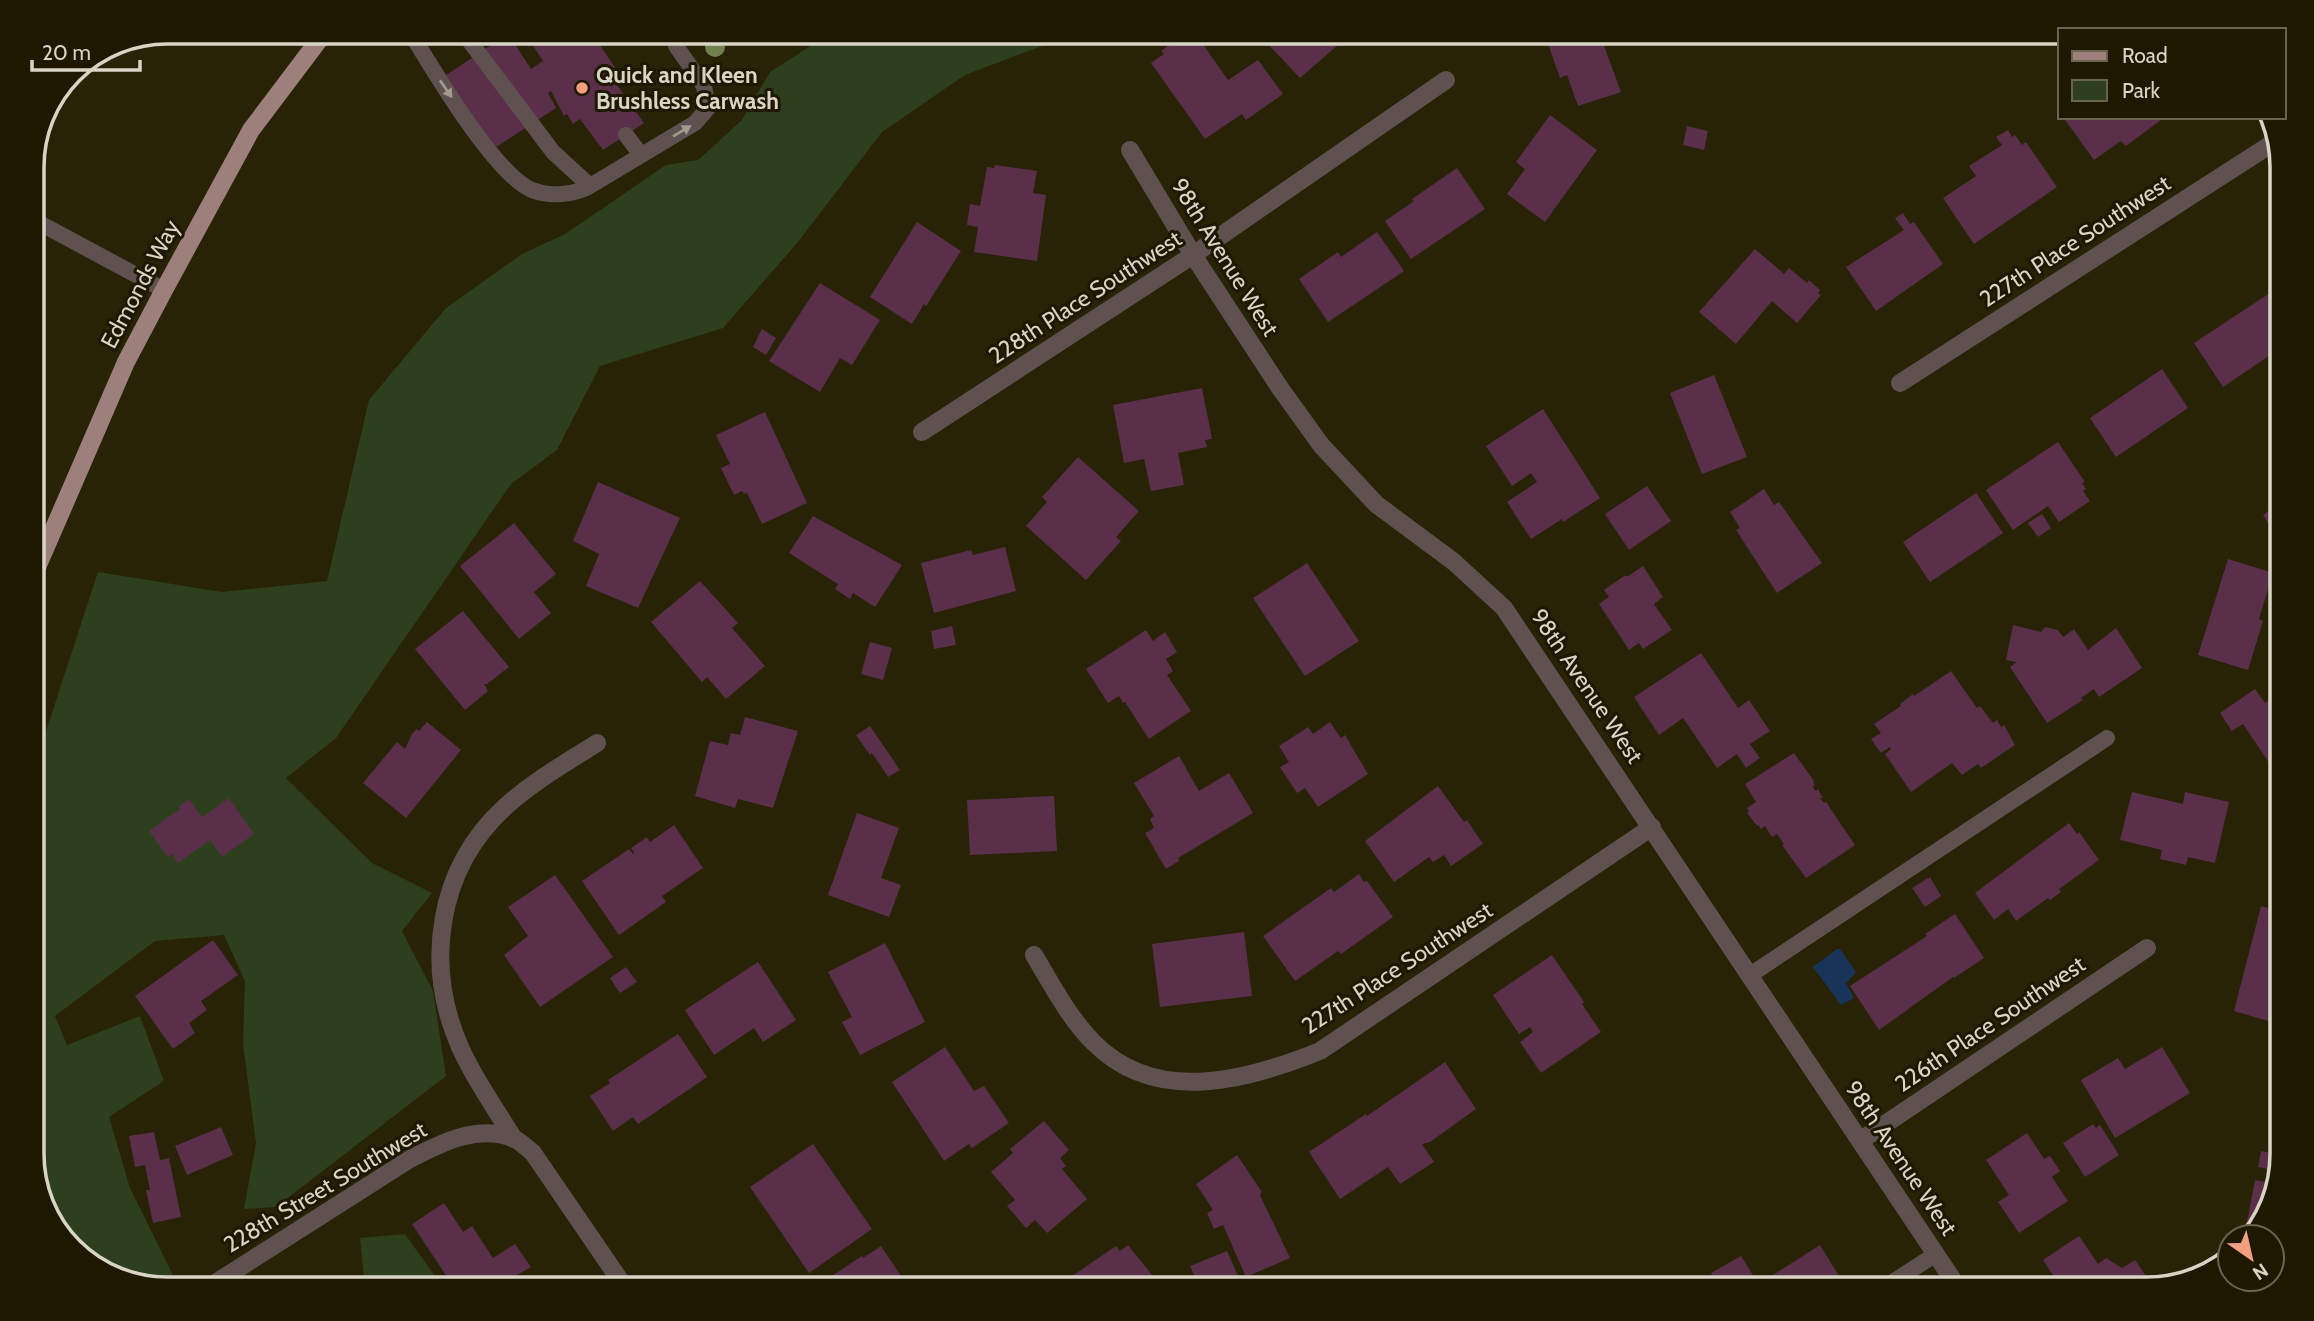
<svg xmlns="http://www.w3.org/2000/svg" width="2314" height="1321" font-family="Cabin,sans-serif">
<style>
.green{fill:#2d3f1c}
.water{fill:#183458}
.building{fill:#5a2f4a}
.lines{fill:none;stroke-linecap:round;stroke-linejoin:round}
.lane{stroke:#5f514f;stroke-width:16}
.street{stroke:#5f514f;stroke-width:18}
.primary{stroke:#9d807c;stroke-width:18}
.tree{fill:#6e804d}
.oneway{fill:#a29a90}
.poi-dot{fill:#f39f82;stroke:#1e1801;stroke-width:2.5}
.labels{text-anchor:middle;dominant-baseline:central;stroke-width:6;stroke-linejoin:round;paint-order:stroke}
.poi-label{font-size:23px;font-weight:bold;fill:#d9d5c6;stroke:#1e1801;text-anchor:start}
.street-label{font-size:23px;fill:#d9d5c6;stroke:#1e1801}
.rim{fill:none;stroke:#d9d5c6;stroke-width:3.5}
</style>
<rect width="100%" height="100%" fill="#282207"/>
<path class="green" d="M832 32H1079L965 75 882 132 798 242 723 328 600 366 557 450 511 484 336 738 286 778 372 863 432 893 402 931 433 991 446 1076 276 1207 244 1209 256 1143 243 1044 245 981 224 935 155 941 55 1016 67 1045 140 1016 164 1081 109 1117 130 1188 173 1275 156 1287 100 1272 54 1229 32 1162V774L98 572 222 592 327 581 369 400 446 308 522 254 565 234 666 165 698 160 742 120 770 72Z
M405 1234 444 1289H365L360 1238Z"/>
<path class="water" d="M1837 949H1840L1856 972 1846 983 1854 998 1841 1005 1813 967Z"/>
<path class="building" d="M524 32H591L624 81 617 85 644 123 603 150 580 119 573 124 567 114 564 116 551 91 548 93 556 108 487 153 439 80 506 35H509L531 69 543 61Z
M1281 32H1353L1300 78 1268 44Z
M1544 32H1599L1621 92 1578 106 1567 75 1560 78Z
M1195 33 1228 80 1258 60 1283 94 1246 120 1242 114 1205 139 1151 63 1164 54 1161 51 1181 36 1184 40Z
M1550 115 1597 150 1545 222 1507 194 1525 169 1516 162Z
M2063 117H2165L2126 146 2121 141 2094 160Z
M1687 126 1708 131 1704 150 1683 145Z
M2008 130 2012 137 2015 135 2022 145 2026 142 2057 187 1974 244 1943 198 1976 176 1969 166 2002 145 1996 137Z
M995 165 1037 171 1033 193 1046 195 1037 261 974 252 978 227 967 225 970 204 980 206 987 167 994 168Z
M1457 168 1485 209 1411 259 1385 221 1414 201 1412 199Z
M1903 213 1910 224 1914 222 1943 264 1876 311 1846 267 1904 230 1895 218Z
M917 222 961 251 926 306 924 304 912 324 870 297Z
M1377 232 1404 271 1328 322 1299 279 1338 252 1341 257Z
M1755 249 1784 274 1789 268 1807 283 1809 280 1820 290 1818 293 1821 295 1797 323 1772 301 1736 344 1699 312Z
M820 283 880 320 852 365 840 358 820 392 769 361Z
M2270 293 2282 312V347L2223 387 2194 343Z
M762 329 776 338 766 355 753 347Z
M2162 369 2188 408 2116 457 2090 418Z
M1714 375 1747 457 1702 474 1670 393Z
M1202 388 1212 439 1205 440 1207 447 1178 453 1184 485 1151 491 1144 459 1124 463 1113 405Z
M1543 409 1600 498 1563 522 1562 519 1531 539 1507 502 1537 482 1531 473 1512 486 1486 446Z
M765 412 807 503 762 524 747 493 744 494 742 491 734 495 721 468 730 464 716 435Z
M2058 442 2085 482 2082 483 2086 489 2083 491 2090 501 2059 522 2048 506 2013 530 1986 490Z
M1078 457 1139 511 1116 537 1121 541 1086 580 1026 526 1047 502 1042 497Z
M598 482 680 518 638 608 586 586 599 554 573 541Z
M1647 486 1671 521 1629 550 1605 514Z
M1764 489 1774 505 1779 502 1822 563 1777 593 1736 530 1740 528 1730 512Z
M1976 493 2003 533 1930 582 1903 542Z
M2282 501V544L2263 515Z
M2042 514 2051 528 2038 537 2028 523Z
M813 516 902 565 875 607 853 593 850 599 835 589 838 584 789 553Z
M514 523 556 574 534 592 551 613 519 639 460 566Z
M1005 547 1016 591 934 613 921 563 971 550 973 555Z
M2228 559 2273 573 2259 619 2263 621 2248 670 2198 655Z
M1307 563 1359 641 1305 676 1253 598Z
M1643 566 1663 597 1654 604 1672 630 1643 649 1639 643 1629 650 1599 604 1609 597 1604 590 1624 576H1628Z
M700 581 738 623 732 628 765 666 726 699 707 677 702 682 651 622Z
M463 611 509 667 487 684H484L488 691 465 710 415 649Z
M2013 625 2041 632 2045 627 2058 630 2063 637 2074 629 2088 650 2116 628 2142 668 2099 697 2094 689 2081 698 2083 700 2047 723 2010 667 2017 662 2006 660Z
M952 626 956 645 934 649 931 631Z
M1146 630 1153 641 1165 632 1177 652 1166 659 1173 671 1167 675 1191 711 1149 739 1125 702 1123 703 1119 696 1108 703 1086 669Z
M870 642 892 648 883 680 861 674Z
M1701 653 1738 708 1749 700 1770 731 1750 744 1760 758 1746 768 1737 754 1717 768 1683 718 1659 735 1634 697Z
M1951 671 1977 708 1980 706 1993 723 1997 720 2001 727 2004 725 2015 745 1981 768 1978 764 1962 775 1952 763 1911 792 1885 754 1891 749 1890 747 1881 753 1871 739 1881 733 1874 724 1901 706 1900 704 1913 694 1914 696Z
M2255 689 2265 703 2282 691V782L2243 724 2232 731 2220 713Z
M745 717 798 731 773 808 738 799 735 808 695 796 710 741 728 745 731 733 740 735Z
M427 722 461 750 406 818 363 783 397 742 405 749 412 734 417 729 419 731Z
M1330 722 1341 738 1345 735 1368 774 1318 807 1305 788 1297 793 1280 767 1289 762 1279 746 1308 727 1313 734Z
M870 726 900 770 888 777 872 753 870 755 856 735Z
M1794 753 1814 781 1813 782 1815 785 1813 787 1815 791 1818 789 1823 798H1820L1824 803 1826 802 1855 845 1806 878 1782 845 1784 844 1777 834 1772 837 1765 826 1761 829 1758 825 1757 826 1747 813 1749 811 1747 808 1756 802 1745 784Z
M1179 756 1199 791 1229 773 1253 813 1178 858 1179 861 1166 869 1145 833 1154 828 1150 819 1154 816 1134 783Z
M1438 786 1464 822 1467 820 1483 844 1451 866 1444 855 1433 862 1429 857 1394 882 1365 841Z
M2132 792 2183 804 2185 792 2229 802 2215 863 2188 857 2186 865 2160 859 2162 850 2120 840Z
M1054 796 1057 851 970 855 967 800Z
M229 798 254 834 222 857 210 840 178 863 172 854 168 857 149 831 180 809 178 807 189 799 202 817Z
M857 813 899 828 881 878 901 885 889 917 828 895Z
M2069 823 2077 834 2079 832 2099 860 2059 889 2061 892 2050 900 2048 898 2016 921 2008 909 1994 920 1975 893Z
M674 825 703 868 662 896 666 902 619 935 582 881 629 849 633 854 634 853 631 848 647 837 650 842Z
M1359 874 1364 882 1367 881 1393 917 1341 954 1338 951 1295 981 1263 936 1331 888 1334 892Z
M555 875 613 957 540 1007 504 955 528 936 508 907Z
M1930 877 1941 896 1925 907 1912 888Z
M2261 906 2282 912V1025L2234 1011Z
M1955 914 1984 958 1954 978 1953 977 1879 1030 1850 986 1927 936 1925 934Z
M1244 932 1252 996 1160 1007 1152 944Z
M213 940 238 975 201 1001 207 1010 189 1023 195 1033 173 1049 135 996Z
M885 943 925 1022 860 1055 842 1022 852 1017 828 972Z
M1552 955 1584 1002 1582 1004 1601 1032 1541 1073 1520 1042 1533 1032 1530 1027 1519 1034 1493 995Z
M758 962 796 1020 763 1042 754 1028 714 1055 685 1010Z
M626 967 637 982 620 993 610 978Z
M678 1034 707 1077 638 1124 633 1117 613 1131 590 1096 610 1083 608 1080Z
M945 1047 974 1091 984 1086 1009 1123 972 1148 969 1144 944 1161 892 1082Z
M2162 1047 2190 1093 2115 1138 2081 1080 2118 1058 2125 1069Z
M1445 1062 1476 1109 1430 1142 1422 1144 1434 1162 1400 1184 1388 1167 1340 1199 1309 1152 1366 1114 1367 1116Z
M1044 1121 1069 1150 1060 1158 1066 1166 1062 1169 1087 1199 1047 1233 1035 1220 1026 1228 1007 1206 1015 1200 991 1172 1013 1153 1010 1149Z
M2093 1124 2096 1128 2100 1125 2119 1155 2085 1177 2063 1143Z
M221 1127 233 1155 187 1175 175 1146Z
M154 1132 160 1160 169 1158 181 1217 153 1223 146 1190H150L145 1165 135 1167 129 1136Z
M2027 1133 2044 1159 2050 1156 2060 1171 2052 1177 2068 1201 2019 1233 1998 1202 2009 1195 1986 1160Z
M813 1144 872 1229 809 1273 750 1187Z
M2278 1148 2282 1149V1154L2265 1221 2257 1229 2246 1227 2255 1180 2272 1183 2274 1170 2258 1167 2261 1151 2277 1154Z
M1237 1155 1262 1192 1260 1195 1290 1258 1246 1277 1223 1225 1214 1229 1207 1213 1213 1210 1196 1184Z
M444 1203 463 1232 472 1226 493 1258 515 1244 531 1267 493 1289H458L455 1285 453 1286 412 1224Z
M2079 1236 2098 1264 2106 1258 2122 1268 2135 1260 2154 1288 2062 1289 2043 1260Z
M1128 1245 1160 1285 1154 1289H1053L1116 1246 1120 1251Z
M1820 1245 1847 1289H1741L1759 1278 1764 1287 1768 1284 1765 1280Z
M881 1246 905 1282 893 1289H812L862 1256 863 1258Z
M1227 1251 1244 1289H1200L1190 1266Z
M1741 1256 1754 1277 1734 1289H1721L1711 1273Z"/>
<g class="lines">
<path class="lane" d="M410 32C432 68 495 175 532 190 549 197 574 195 590 186L695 123 708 108 704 86 676 46
M443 32 465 35 553 152 590 186
M626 135 641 155
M32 219 164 290
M1750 975 2107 738
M1882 1289 1936 1254"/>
<path class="street" d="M1130 150 1193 255 1280 388 1321 445 1376 504 1454 562 1504 608 1959 1289
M1900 383 2276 141
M922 432 1193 255 1446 80
M1034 955C1052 985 1069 1018 1094 1043 1157 1106 1248 1080 1320 1051L1652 827
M514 1139C496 1109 474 1079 460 1047 424 965 437 869 505 807 532 782 566 763 597 743
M1860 1141 2147 948
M206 1289 410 1159C441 1143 479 1123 515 1139 522 1143 527 1148 533 1153L626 1289"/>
<path class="primary" d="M32 579 126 362 164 290 251 130 325 32"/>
</g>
<circle class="tree" cx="715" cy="47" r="10"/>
<defs><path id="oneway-solid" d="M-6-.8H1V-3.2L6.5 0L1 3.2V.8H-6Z" transform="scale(1.75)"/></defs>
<g class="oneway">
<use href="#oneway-solid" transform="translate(446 89) rotate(55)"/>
<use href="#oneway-solid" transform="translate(682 131) rotate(-31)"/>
</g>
<circle class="poi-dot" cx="582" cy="88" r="7"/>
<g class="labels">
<g class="poi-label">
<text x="596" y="75">Quick and Kleen<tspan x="596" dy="26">Brushless Carwash</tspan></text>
</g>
<g class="street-label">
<text transform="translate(2075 241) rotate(-33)">227th Place Southwest</text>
<text transform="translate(1225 257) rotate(58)">98th Avenue West</text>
<text transform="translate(140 284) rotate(-62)">Edmonds Way</text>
<text transform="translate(1085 297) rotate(-33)">228th Place Southwest</text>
<text transform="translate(1587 686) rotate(56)">98th Avenue West</text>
<text transform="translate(1397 968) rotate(-33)">227th Place Southwest</text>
<text transform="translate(1990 1024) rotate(-34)">226th Place Southwest</text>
<text transform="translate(1901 1158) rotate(56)">98th Avenue West</text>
<text transform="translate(325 1187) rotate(-31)">228th Street Southwest</text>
</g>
</g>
<path d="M0 0H2314V1321H0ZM167 44H2147A123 123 0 0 1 2270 167V1154A123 123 0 0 1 2147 1277H167A123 123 0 0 1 44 1154V167A123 123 0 0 1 167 44Z" fill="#1e1801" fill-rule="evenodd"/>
<path class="rim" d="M167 44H2147A123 123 0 0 1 2270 167V1154A123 123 0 0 1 2147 1277H167A123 123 0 0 1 44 1154V167A123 123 0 0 1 167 44Z"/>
<rect x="2058" y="28" width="228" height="91" fill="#1e1801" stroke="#696450" stroke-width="2"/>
<rect x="2072" y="51" width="35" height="10" fill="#9d807c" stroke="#696450" stroke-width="2"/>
<text x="2122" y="63" font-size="21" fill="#d9d5c6">Road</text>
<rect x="2072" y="80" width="35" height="21" fill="#2d3f1c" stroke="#696450" stroke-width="2"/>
<text x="2122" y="98" font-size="21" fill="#d9d5c6">Park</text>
<g transform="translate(2251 1258) rotate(146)"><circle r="33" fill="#1e1801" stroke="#696450" stroke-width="2"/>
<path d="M0-5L12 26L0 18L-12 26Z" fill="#f39f82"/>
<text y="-10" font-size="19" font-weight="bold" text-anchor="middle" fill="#d9d5c6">N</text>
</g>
<path d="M32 60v10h108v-10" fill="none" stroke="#d9d5c6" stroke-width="3.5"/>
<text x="42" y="60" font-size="21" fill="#d9d5c6" stroke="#1e1801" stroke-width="5" paint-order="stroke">20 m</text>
</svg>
